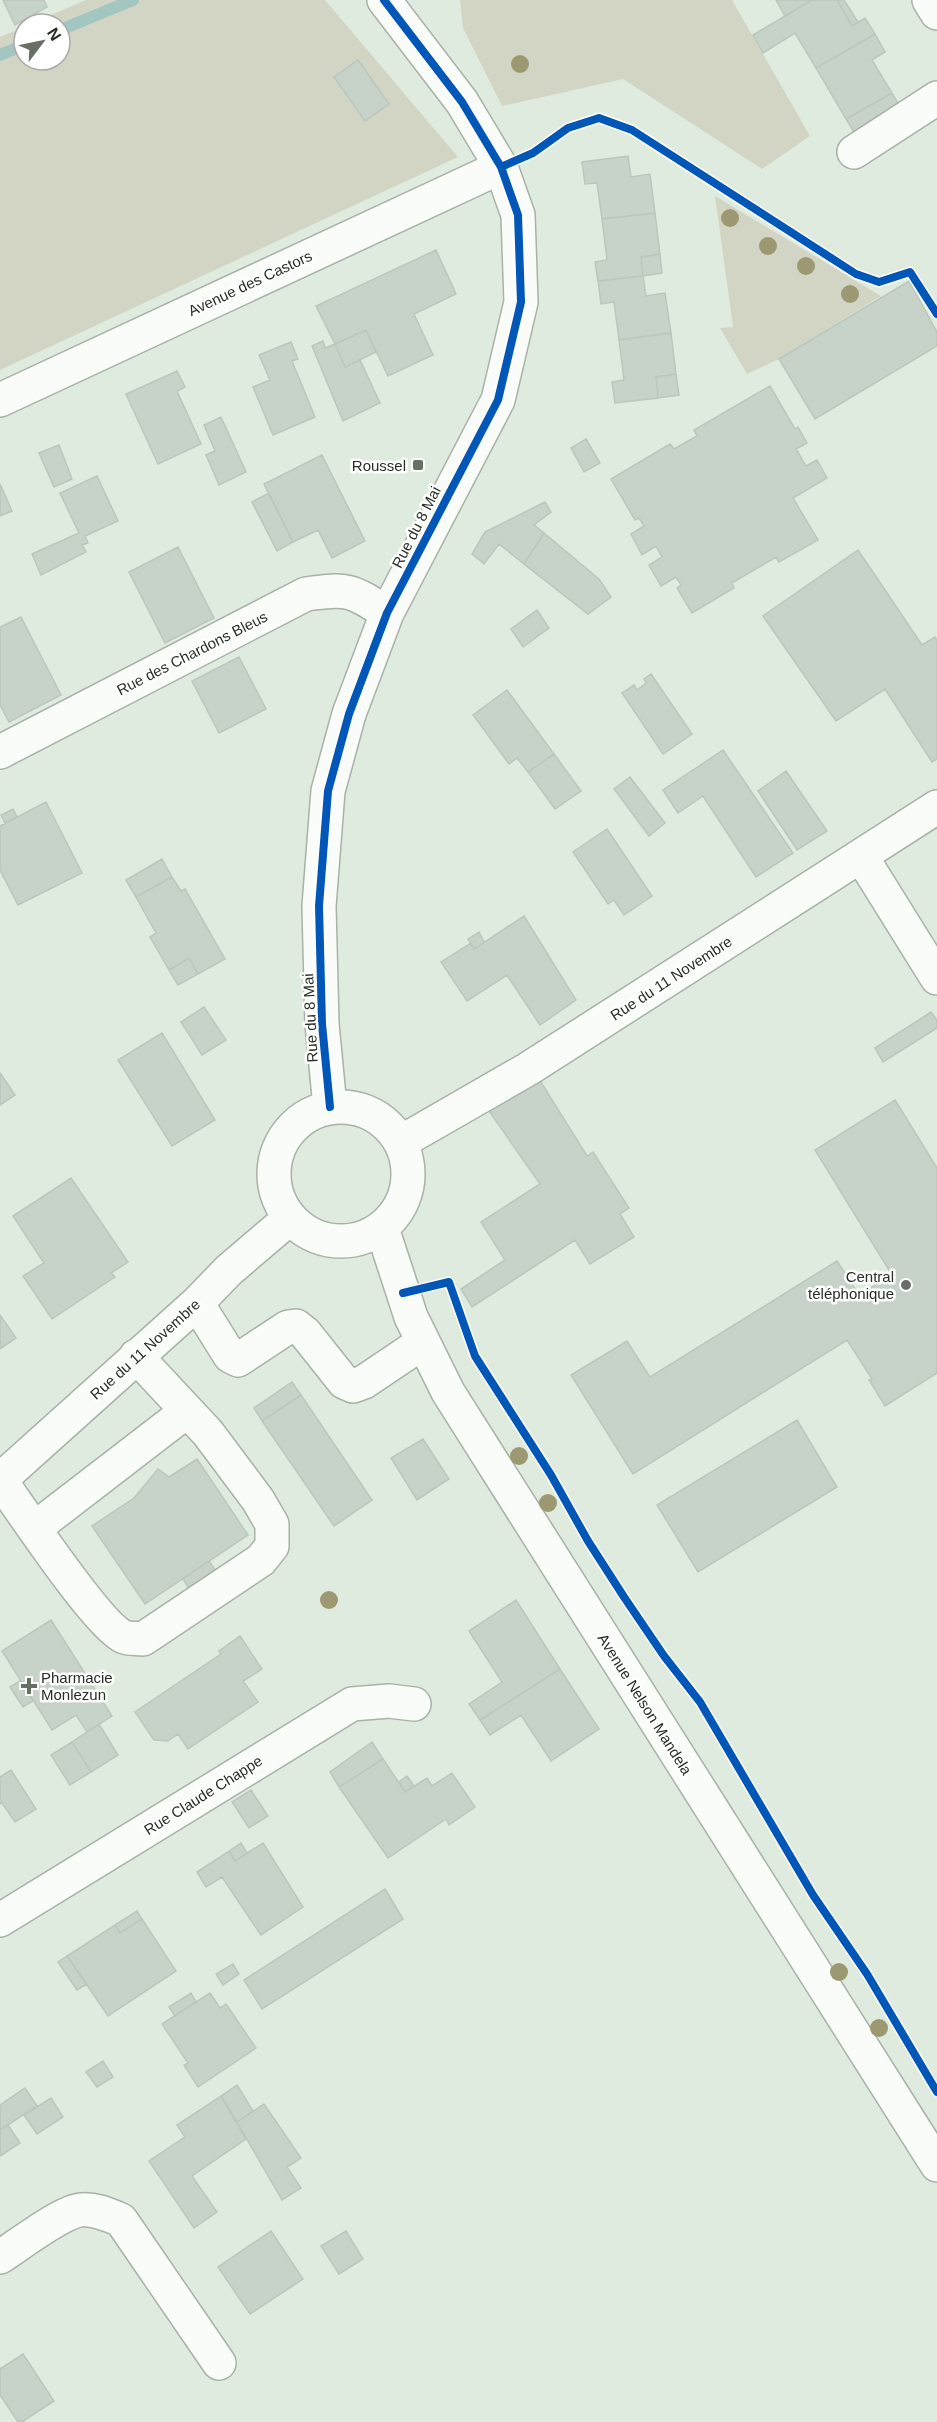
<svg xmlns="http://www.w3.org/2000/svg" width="937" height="2422" font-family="Arial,sans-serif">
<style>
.green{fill:#d3d5c4}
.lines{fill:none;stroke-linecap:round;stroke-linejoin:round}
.stream{stroke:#a3c7c0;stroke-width:12}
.building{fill:#c7d2c9;stroke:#bbc6bd;stroke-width:1.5}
.minor-casing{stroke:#a9b1a8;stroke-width:36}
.minor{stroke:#fafcfa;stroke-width:33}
.cycleway-casing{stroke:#fff;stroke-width:11}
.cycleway{stroke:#0057b8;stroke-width:8}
.tree{fill:#9c9972}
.poi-dot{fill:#687066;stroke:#fff;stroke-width:2}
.labels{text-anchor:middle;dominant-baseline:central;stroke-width:5;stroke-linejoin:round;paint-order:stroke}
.street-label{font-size:15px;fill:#272e25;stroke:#fff}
.poi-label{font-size:15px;fill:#272e25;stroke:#fff;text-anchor:end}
</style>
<rect width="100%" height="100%" fill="#e0ebdf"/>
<path class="green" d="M86 0H325L458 157 0 370V37L24 27V60H60V24H30Z
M460 0H732L810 136 762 169 623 79 502 106 463 28Z
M715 196 881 296 779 359 747 374 720 328 733 327Z"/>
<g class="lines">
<path class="stream" d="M60 30 133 0
M0 55 24 45"/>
</g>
<path class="building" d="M3 0H44L47 7 15 25Z
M776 0H812L785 16Z
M812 0H837L852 26 865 18 875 34 816 68 795 33 763 53 753 35Z
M837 0H844L858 22 852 26Z
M875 34 885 52 872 60 892 93 846 119 816 68Z
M358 60 389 104 365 121 334 77Z
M892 93 899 105 854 132 846 119Z
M628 156 631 177 650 174 655 213 602 219 597 183 585 184 582 162Z
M655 213 660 254 641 257 643 276 598 281 595 262 607 260 602 219Z
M436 250 456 294 414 314 433 355 388 376 366 330 335 344 316 306Z
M660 254 662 273 643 276 641 257Z
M643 276 646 296 665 293 671 333 619 340 614 302 601 304 598 281Z
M909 281 937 332V346L815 419 779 359Z
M366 330 376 352 345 367 335 344Z
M671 333 676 374 656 377 658 398 615 403 612 382 624 380 619 340Z
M323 341 325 348 335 344 345 367 360 360 380 403 343 421 312 346Z
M291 342 298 359 292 361 315 417 273 435 253 387 270 380 259 355Z
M177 371 185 387 177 391 201 444 158 464 126 394Z
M676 374 679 395 658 398 656 377Z
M770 386 795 429 798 427 807 443 796 449 806 466 817 460 827 478 793 498 818 540 779 562 776 557 732 583 734 588 692 613 677 588 681 585 676 577 661 586 649 565 662 557 656 546 642 555 631 534 644 526 639 518 635 520 611 479 670 444 674 449 697 436 694 430Z
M221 417 246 472 219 485 206 455 215 451 204 425Z
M586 439 600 463 584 472 571 448Z
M59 445 72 479 54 487 39 453Z
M322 455 365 541 332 558 318 530 293 542 264 484Z
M97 476 118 521 85 536 88 543 82 545 86 552 41 575 32 554 79 533 60 493Z
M0 484 12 511 0 516Z
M269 493 293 542 277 551 252 502Z
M545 502 551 512 534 525 544 533 524 564 499 544 484 564 472 554 485 532Z
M544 533 599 579 611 597 588 614 524 564Z
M178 547 214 618 165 643 129 572Z
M858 550 922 645 935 637 937 640V759L932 762 885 689 836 721 763 616Z
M537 610 549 628 523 647 511 629Z
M21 617 61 695 9 722 0 705V627Z
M239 657 266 709 219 733 192 681Z
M651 674 692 734 663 754 622 693 634 685 637 690 646 683 644 679Z
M507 690 554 754 528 772 517 758 509 764 473 715Z
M723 750 793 853 756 877 703 796 678 813 663 790Z
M554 754 581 791 555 809 528 772Z
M786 771 827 831 797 850 758 791Z
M630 777 665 823 649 836 614 789Z
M46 802 82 873 18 905 0 870V826Z
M13 809 17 817 5 823 1 815Z
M607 829 652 896 624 915 614 900 608 904 573 852Z
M162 859 172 877 136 897 126 880Z
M172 877 181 891 185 889 225 959 198 974 189 958 169 970 150 937 156 933 136 897Z
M524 916 576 1000 540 1025 507 975 467 1001 441 962 471 943 474 949Z
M479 932 484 942 474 949 468 939Z
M189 958 198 974 178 985 169 970Z
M204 1007 226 1040 202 1055 181 1022Z
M931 1012 937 1020V1028L883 1062 875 1048Z
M162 1033 215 1120 172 1146 118 1060Z
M0 1073 15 1095 0 1105Z
M539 1079 587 1156 593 1152 629 1208 620 1214 634 1237 590 1264 575 1240 472 1307 461 1289 505 1260 481 1222 540 1184 489 1111Z
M895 1100 937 1168V1373L885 1406 869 1380 872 1379 847 1340 633 1474 571 1375 627 1341 650 1377 837 1261 859 1295 892 1275 815 1150Z
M71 1178 128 1262 111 1273 115 1277 52 1319 23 1276 44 1263 13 1216Z
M0 1315 16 1338 0 1349Z
M292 1382 301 1395 262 1421 254 1408Z
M301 1395 372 1500 334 1526 262 1421Z
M797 1420 837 1487 698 1572 657 1505Z
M423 1439 449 1479 417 1500 391 1458Z
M197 1459 248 1535 145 1604 92 1526 134 1498 158 1469 169 1477Z
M209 1561 220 1577 193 1595 183 1579Z
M516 1600 560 1669 480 1720 469 1704 502 1682 469 1631Z
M51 1620 112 1716 87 1732 76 1715 52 1730 2 1651Z
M240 1636 262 1669 243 1681 258 1702 188 1749 178 1734 168 1741 154 1740 135 1712 221 1654 219 1651Z
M560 1669 599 1729 551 1761 521 1715 490 1735 480 1720Z
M20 1681 33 1701 23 1707 10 1687Z
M99 1724 118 1755 91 1772 72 1742Z
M72 1742 91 1772 70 1785 51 1755Z
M372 1742 383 1759 339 1787 330 1772Z
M383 1759 405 1792 427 1778 432 1786 452 1773 475 1807 449 1825 446 1819 388 1858 339 1787Z
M11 1770 36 1809 15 1822 2 1803 0 1804V1777Z
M407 1776 414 1786 405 1792 399 1782Z
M251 1790 268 1816 249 1828 232 1802Z
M241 1843 247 1853 235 1861 229 1851Z
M263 1843 303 1907 261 1935 222 1877 206 1887 197 1872 229 1851 235 1861Z
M385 1889 403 1919 262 2009 244 1980Z
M137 1911 142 1919 120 1933 115 1925Z
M142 1919 176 1971 108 2016 67 1956 115 1925 120 1933Z
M67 1956 87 1984 77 1990 58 1962Z
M233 1964 239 1974 223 1985 216 1974Z
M191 1993 196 2002 175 2016 169 2007Z
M210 1993 220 2008 226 2004 256 2048 198 2087 184 2065 188 2063 162 2024Z
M103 2061 113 2077 97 2087 86 2072Z
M237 2085 253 2111 237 2122 221 2096Z
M25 2088 37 2106 0 2130V2105Z
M221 2096 246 2139 192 2176 217 2212 194 2228 149 2161 185 2137 177 2125Z
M51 2098 63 2117 37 2134 24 2115Z
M264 2104 301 2158 287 2167 301 2188 282 2200 237 2122Z
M8 2125 20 2143 0 2156V2130Z
M271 2231 303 2279 250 2314 218 2267Z
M346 2231 363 2259 339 2274 321 2246Z
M23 2354 54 2401 22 2422H18L0 2395V2369Z"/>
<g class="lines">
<g class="minor-casing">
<path id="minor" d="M929 0 937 13
M854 152 937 98
M0 400 501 167
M0 752 306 594C349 588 351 590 387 613
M861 856 937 978
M274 1174a67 67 0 1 1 134 0a67 67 0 1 1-134 0Z
M330 1107 322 1024 319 906 328 791 349 714 387 613 498 400 521 302 518 215 501 167 462 102 384 0
M401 1142 528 1069 937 807
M382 1228 411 1317 448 1392 937 2165
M197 1303 230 1356 238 1360 288 1327 296 1326 305 1333 344 1382 353 1386 364 1382 422 1343
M0 1480C21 1509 98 1626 124 1637 129 1639 137 1638 143 1639L261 1560 272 1546V1524L258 1500 208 1433 136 1356
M0 1480 197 1303 229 1270 290 1218
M35 1528 187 1411
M0 1920 352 1704 389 1701 414 1704
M0 2257C19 2245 60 2213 80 2210 94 2208 109 2215 121 2220L219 2363"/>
</g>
<use href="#minor" class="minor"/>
<g class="cycleway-casing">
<path id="cycleway" d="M501 167 533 153 568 128 599 118 632 130 856 274 879 282 910 272 937 314
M330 1107 322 1024 319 906 328 791 349 714 387 613 498 400 521 302 518 215 501 167 462 102 384 0
M403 1293 449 1282 475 1356 551 1475 588 1541 624 1597 664 1656 700 1702 813 1895 867 1974 937 2092"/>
</g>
<use href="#cycleway" class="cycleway"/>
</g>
<g class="tree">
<circle cx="520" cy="64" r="9"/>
<circle cx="730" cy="218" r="9"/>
<circle cx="768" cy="246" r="9"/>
<circle cx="806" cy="266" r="9"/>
<circle cx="850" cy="294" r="9"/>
<circle cx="519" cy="1456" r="9"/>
<circle cx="548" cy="1503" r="9"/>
<circle cx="329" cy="1600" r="9"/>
<circle cx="839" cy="1972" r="9"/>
<circle cx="879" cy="2028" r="9"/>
</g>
<g class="poi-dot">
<rect x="412" y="459" width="12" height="12" rx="3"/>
<circle cx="906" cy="1285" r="6"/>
<path d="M26 1677h6v6h6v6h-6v6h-6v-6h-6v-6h6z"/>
</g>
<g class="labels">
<g class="street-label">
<text transform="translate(250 283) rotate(-25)">Avenue des Castors</text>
<text transform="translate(416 527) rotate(-63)">Rue du 8 Mai</text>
<text transform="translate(192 653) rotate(-27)">Rue des Chardons Bleus</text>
<text transform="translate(671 978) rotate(-33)">Rue du 11 Novembre</text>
<text transform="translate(310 1018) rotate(-93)">Rue du 8 Mai</text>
<text transform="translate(145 1349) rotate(-42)">Rue du 11 Novembre</text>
<text transform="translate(645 1704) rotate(58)">Avenue Nelson Mandela</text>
<text transform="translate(203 1795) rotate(-32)">Rue Claude Chappe</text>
</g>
<g class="poi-label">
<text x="406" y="465">Roussel</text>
<text x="894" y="1276">Central<tspan x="894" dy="17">téléphonique</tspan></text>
<text x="41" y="1677" text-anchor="start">Pharmacie<tspan x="41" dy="17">Monlezun</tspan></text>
</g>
</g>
<g transform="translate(42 42) rotate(58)"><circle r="28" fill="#ffffff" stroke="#a9aba8" stroke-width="1.5"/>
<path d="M0-4.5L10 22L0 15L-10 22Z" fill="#687066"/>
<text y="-9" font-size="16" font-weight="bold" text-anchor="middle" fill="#272e25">N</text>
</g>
</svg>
